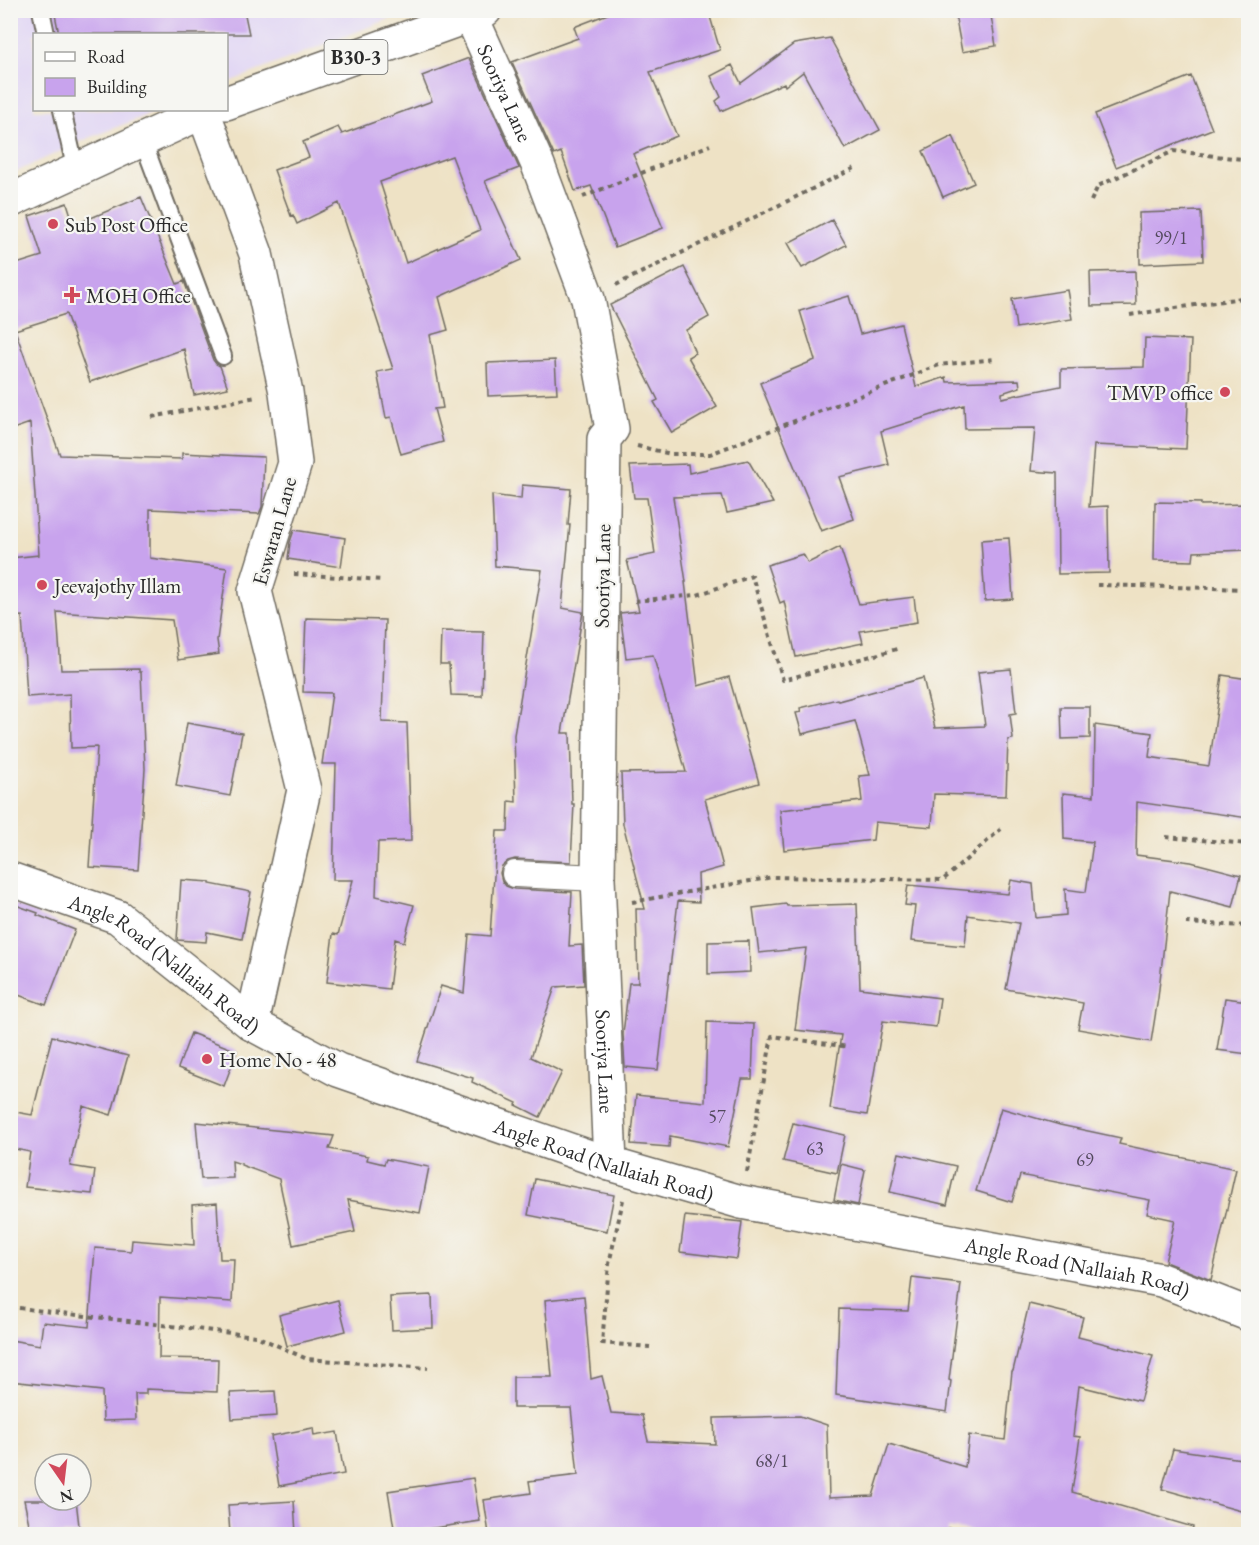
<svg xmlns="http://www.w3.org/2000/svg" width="1259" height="1545" font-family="'EB Garamond',serif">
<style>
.built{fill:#e0d4f4}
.building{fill:#c8a3ed;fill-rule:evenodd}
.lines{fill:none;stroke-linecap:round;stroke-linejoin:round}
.service-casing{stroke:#6f6b61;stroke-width:20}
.pedestrian-casing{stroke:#6f6b61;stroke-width:28}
.minor-casing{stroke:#6f6b61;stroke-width:36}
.primary-casing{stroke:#6f6b61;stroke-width:36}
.path{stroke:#6f6b61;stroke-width:4;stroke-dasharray:4.5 4.5;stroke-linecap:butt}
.service{stroke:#fff;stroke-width:16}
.pedestrian{stroke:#fff;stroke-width:26}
.minor{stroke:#fff;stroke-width:33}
.primary{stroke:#fff;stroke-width:33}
.poi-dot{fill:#d1495b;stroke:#f6f6f2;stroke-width:2}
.labels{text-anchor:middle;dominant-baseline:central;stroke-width:4.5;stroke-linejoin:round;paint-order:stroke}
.number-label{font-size:18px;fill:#52495c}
.shield{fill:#f6f6f2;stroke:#686867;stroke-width:1.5}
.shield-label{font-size:20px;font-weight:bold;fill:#2b2b2b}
.street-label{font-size:21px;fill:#2b2b2b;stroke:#f6f6f2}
.poi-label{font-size:21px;fill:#2b2b2b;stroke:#f6f6f2;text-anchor:start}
</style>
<rect width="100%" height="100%" fill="#f6f6f2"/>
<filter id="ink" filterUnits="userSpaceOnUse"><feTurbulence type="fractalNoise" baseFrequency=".0167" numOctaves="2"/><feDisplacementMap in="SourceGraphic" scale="12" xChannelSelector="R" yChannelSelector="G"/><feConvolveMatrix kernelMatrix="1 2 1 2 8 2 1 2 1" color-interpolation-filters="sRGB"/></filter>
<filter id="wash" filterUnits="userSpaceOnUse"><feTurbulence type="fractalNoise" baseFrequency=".008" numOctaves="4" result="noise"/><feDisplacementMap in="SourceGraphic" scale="24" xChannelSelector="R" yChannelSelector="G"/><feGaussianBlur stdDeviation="1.35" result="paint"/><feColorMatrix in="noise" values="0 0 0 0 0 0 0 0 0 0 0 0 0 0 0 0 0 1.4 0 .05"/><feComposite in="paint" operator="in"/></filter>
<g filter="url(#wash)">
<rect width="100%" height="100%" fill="#eee2c5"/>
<path class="built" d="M10 11H409L227 83 226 34H34V110H160L89 138 11 174Z"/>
<g id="blocks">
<path class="building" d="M54 10H244L249 34H59Z
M618 10H708L720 50 650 72 677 136 633 154 663 228 615 247 591 186 575 191 561 152 554 155 512 62 578 38 574 27Z
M977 10H990L996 46 962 52 955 14Z
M830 38 880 130 845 149 803 72 785 86 784 83 721 111 716 101 721 97 711 76 732 65 741 83 794 44Z
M469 58 519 168 485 181 521 260 439 297 448 330 430 335 443 408 434 409 443 442 401 454 391 417 386 418 377 372 393 369 339 203 297 224 293 215 291 216 274 170 309 157 303 142 338 127 342 134 432 101 422 76ZM452 156 480 230 406 263 380 182Z
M1191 76 1212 129 1116 167 1095 114Z
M953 136 974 183 943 197 923 151Z
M141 197 177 284 184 281 213 360 216 364 220 366 228 388 194 395 184 349 90 382 66 314 15 330 60 455 182 459V453L264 457 262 507 259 514 150 509V558L227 568 217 640 219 654 178 660 172 620 57 612 61 670 139 669V672H141L145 769 138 870 89 867 97 747 71 748 70 694 27 697 22 616 10 617V558L39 555 30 423 10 430V266L42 256 29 216 67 203 74 225Z
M1201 211 1203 261 1140 264 1139 213Z
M832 220 846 245 802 268 788 243Z
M684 267 709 317 686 330 695 353 688 357 717 407 672 433 654 402 658 400 610 305Z
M1135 271 1136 305 1091 306 1090 272Z
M1067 290 1072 319 1016 328 1012 299Z
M849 296 860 334 901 324 916 387 946 377 947 382 1019 380 1020 387 1002 393V398L1061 386V369L1144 367 1145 338 1191 340 1186 449 1094 445 1089 507 1108 506 1109 573 1058 574 1057 473 1031 471 1035 428 965 429 964 405 881 431 889 465 839 477 854 519 821 531 760 383 815 360 800 311Z
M555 360 557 393 488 396 487 363Z
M748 460 773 503 727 513 722 495 673 497 686 582H685L698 686 729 677 759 783 705 799 723 867 698 874 699 902 678 901 658 1070 625 1067 623 1034 629 983H638L636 909H645L623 824 621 773 686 772 653 655 626 658 620 613 639 611 627 560 655 554 647 498H634L630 466 688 464 689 473Z
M522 485 571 489 568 525H570L562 608 583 612 562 733H570L572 804H574L571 862 515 859 508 861 502 866 500 873 502 881 506 886 514 889 572 892 569 946 582 945 584 985 555 987 531 1057 562 1072 540 1117 516 1105 517 1103 472 1082 473 1078 417 1061 441 986 464 993 469 934 490 936 497 831H508L509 801 516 802 514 735 542 570 495 566 492 495 521 499Z
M1155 502 1201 503V505L1248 504V550L1194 552 1193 561 1154 560Z
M294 530 345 538 341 567 288 559 290 542Z
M1009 538 1013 599 985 601 981 540Z
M840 547 859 604 914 597 917 622 860 631 863 643 796 657 784 601 780 603 767 565 803 554 808 563Z
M306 618 385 620 382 722 407 723 411 841 378 842 376 896 414 905 404 942 395 939 389 989 327 982 333 934 338 935 353 880H333L336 764H322L332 693 303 692Z
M441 631 484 632 482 696 451 695 449 664H440Z
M1011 669 1016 713 1010 714 1013 739 1008 740 1006 796 934 794 932 827 875 822 873 840 784 850 780 810 862 801 859 776 870 775 855 721 802 734 796 713 801 712 800 708 837 699 838 701 923 678 935 728 985 726 978 672Z
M1222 675 1248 679V818L1137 802 1136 855 1191 862 1241 875 1233 907 1170 891 1158 998 1151 1042 1078 1029 1083 1003 1006 989 1019 923 968 915 965 946 911 941 915 906 905 905 908 885 1008 894 1011 880 1033 884 1036 918 1066 915 1065 889 1086 892 1093 842 1064 839 1063 793 1094 796 1095 725 1152 733 1149 757 1209 766Z
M1061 707H1090V738L1062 739Z
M187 723 242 733 230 796 176 786Z
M181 880 210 882V884L251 892 242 939 207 932 206 942 177 940Z
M10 903 38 913 37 915 75 930 46 1005 10 992Z
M786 904 787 906 857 904 860 988 940 998 936 1027 883 1021 867 1115 830 1109 841 1035 795 1030 806 948 759 953 753 908Z
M749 941 750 972 708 974V942Z
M1225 998 1248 1001V1054L1217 1050Z
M707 1022 754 1024 752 1079H742L728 1147 670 1136 669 1147 631 1144 636 1095 705 1102Z
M191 1033 237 1051 224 1086 178 1068Z
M52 1036 128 1056 111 1115 83 1106 70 1166 95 1170 92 1194 25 1187 30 1152 10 1148V1111L32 1115Z
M1001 1108 1060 1125 1121 1138 1119 1144 1236 1169 1211 1280 1165 1262 1175 1220 1147 1214 1150 1200 1020 1175 1012 1202 976 1191Z
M196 1122 334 1136 329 1149 368 1156 367 1160 384 1164 386 1159 429 1167 420 1213 348 1200 355 1232 293 1245 279 1179 241 1165V1162V1164L232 1161 233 1178 201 1179Z
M793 1123 845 1135 837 1173 783 1161Z
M899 1153 956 1166 947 1205 890 1192Z
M841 1164 865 1170 858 1205 834 1200Z
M535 1179 614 1195 607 1231 528 1215Z
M217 1203 220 1259H234L232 1302 160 1297 159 1358 218 1359 217 1392 146 1389V1394H135L136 1420 103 1421 102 1391 10 1381V1340L40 1345 43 1322 89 1327 95 1248 131 1251 132 1240 194 1245 192 1205Z
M685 1216 742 1222 737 1259 680 1252Z
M912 1278 961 1284 949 1380 951 1381 947 1412 836 1395 839 1309 908 1311Z
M432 1295 433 1328 392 1330 390 1297Z
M584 1296 591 1379 602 1376 611 1413 642 1415 648 1441 715 1444 714 1418 800 1416 827 1425 829 1498 873 1496 889 1444 965 1467 969 1435 1005 1440 1012 1371H1013L1029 1304 1083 1317 1078 1337 1153 1356 1140 1401 1079 1386 1073 1436 1080 1437 1072 1492 1193 1527 1192 1534H992L948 1528V1534H489L484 1500 531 1493 529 1481 578 1475 571 1408H513V1377H552L545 1300Z
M338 1300 346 1331 287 1346 279 1315Z
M275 1391 277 1416 232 1419 230 1393Z
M313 1428 314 1436 337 1432 344 1474 279 1486 271 1436Z
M1173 1449 1248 1460V1513L1162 1489Z
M473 1478 480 1521 395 1534 388 1491Z
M24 1500H76L80 1534H31Z
M294 1501 296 1534H230L228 1505Z"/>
</g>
</g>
<g filter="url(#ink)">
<use href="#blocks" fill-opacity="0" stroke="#6f6b61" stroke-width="1.5"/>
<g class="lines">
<g class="service-casing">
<path id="service" d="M41 10 46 34
M62 110 76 171
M142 139 223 356"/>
</g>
<g class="pedestrian-casing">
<path id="pedestrian" d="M515 874 598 878"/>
</g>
<g class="minor-casing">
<g id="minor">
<path id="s1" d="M471 16 538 165 588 299 612 429 604 439 598 878 610 1164"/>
<path d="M203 111 256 254 286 392 295 463 255 591 304 790 252 1024"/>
<path id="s2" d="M10 879 118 917 252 1024 338 1070 610 1164 741 1202 1161 1280 1248 1314"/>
</g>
</g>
<g class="primary-casing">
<path id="primary" d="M226 103 485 10
M10 201 207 110"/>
</g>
<path class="path" d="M583 197 710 145
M1091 201 1098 186 1174 151 1241 159 1248 158
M616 285 855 168
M1130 315 1248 297
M152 417 256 397
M637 446 671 454H710L939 365 995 359
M294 574 383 580
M1097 585 1248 589
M635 601 697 595 752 576 783 680 897 649
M1166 837 1248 844
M632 902 773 877 943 880 1001 829
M1186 923 1248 926
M747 1172 772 1036 849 1047
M623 1200 609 1264 602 1343 650 1347
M10 1307 256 1336 307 1359 428 1368"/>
<use href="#service" class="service"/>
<use href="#pedestrian" class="pedestrian"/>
<use href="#minor" class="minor"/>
<use href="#primary" class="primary"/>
</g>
</g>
<g class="poi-dot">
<circle cx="53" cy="224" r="6"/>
<path d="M69 286h6v6h6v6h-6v6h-6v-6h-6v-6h6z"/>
<circle cx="1225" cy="392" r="6"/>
<circle cx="42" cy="585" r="6"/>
<circle cx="207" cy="1059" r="6"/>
</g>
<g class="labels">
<g class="number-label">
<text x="1171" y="237">99/1</text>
<text x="717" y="1116">57</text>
<text x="815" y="1148">63</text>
<text x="1085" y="1159">69</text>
<text x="772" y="1460">68/1</text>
</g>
<rect class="shield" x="324.5" y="40" width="63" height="34" rx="4.5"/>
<g class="shield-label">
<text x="356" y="57">B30-3</text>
</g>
<g class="street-label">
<text stroke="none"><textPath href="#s1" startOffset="84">Sooriya Lane</textPath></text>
<text transform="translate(274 531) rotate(-74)">Eswaran Lane</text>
<text transform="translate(602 576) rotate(-89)">Sooriya Lane</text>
<text stroke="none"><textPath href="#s2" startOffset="178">Angle Road (Nallaiah Road)</textPath></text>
<text stroke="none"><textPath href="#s1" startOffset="1074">Sooriya Lane</textPath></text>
<text stroke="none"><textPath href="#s2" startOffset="664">Angle Road (Nallaiah Road)</textPath></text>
<text stroke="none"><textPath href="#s2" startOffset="1150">Angle Road (Nallaiah Road)</textPath></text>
</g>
<g class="poi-label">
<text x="65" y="224">Sub Post Office</text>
<text x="86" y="295">MOH Office</text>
<text x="1213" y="392" text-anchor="end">TMVP office</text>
<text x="54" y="585">Jeevajothy Illam</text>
<text x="219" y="1059">Home No - 48</text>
</g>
</g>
<rect width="1259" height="1545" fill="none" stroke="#f6f6f2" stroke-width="36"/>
<rect x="33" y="33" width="195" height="78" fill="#f6f6f2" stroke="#a5a5a2" stroke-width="1.5"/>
<rect x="45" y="52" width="30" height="9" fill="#ffffff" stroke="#a5a5a2" stroke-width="1.5"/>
<text x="87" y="63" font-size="18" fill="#2b2b2b">Road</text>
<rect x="45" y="78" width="30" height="18" fill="#c8a3ed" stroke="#a5a5a2" stroke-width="1.5"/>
<text x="87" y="93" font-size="18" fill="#2b2b2b">Building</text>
<g transform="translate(63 1482) rotate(166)"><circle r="28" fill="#f6f6f2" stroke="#a5a5a2" stroke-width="1.5"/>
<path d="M0-4.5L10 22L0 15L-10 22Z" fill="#d1495b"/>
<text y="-9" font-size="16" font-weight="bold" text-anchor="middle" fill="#2b2b2b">N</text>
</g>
</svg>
